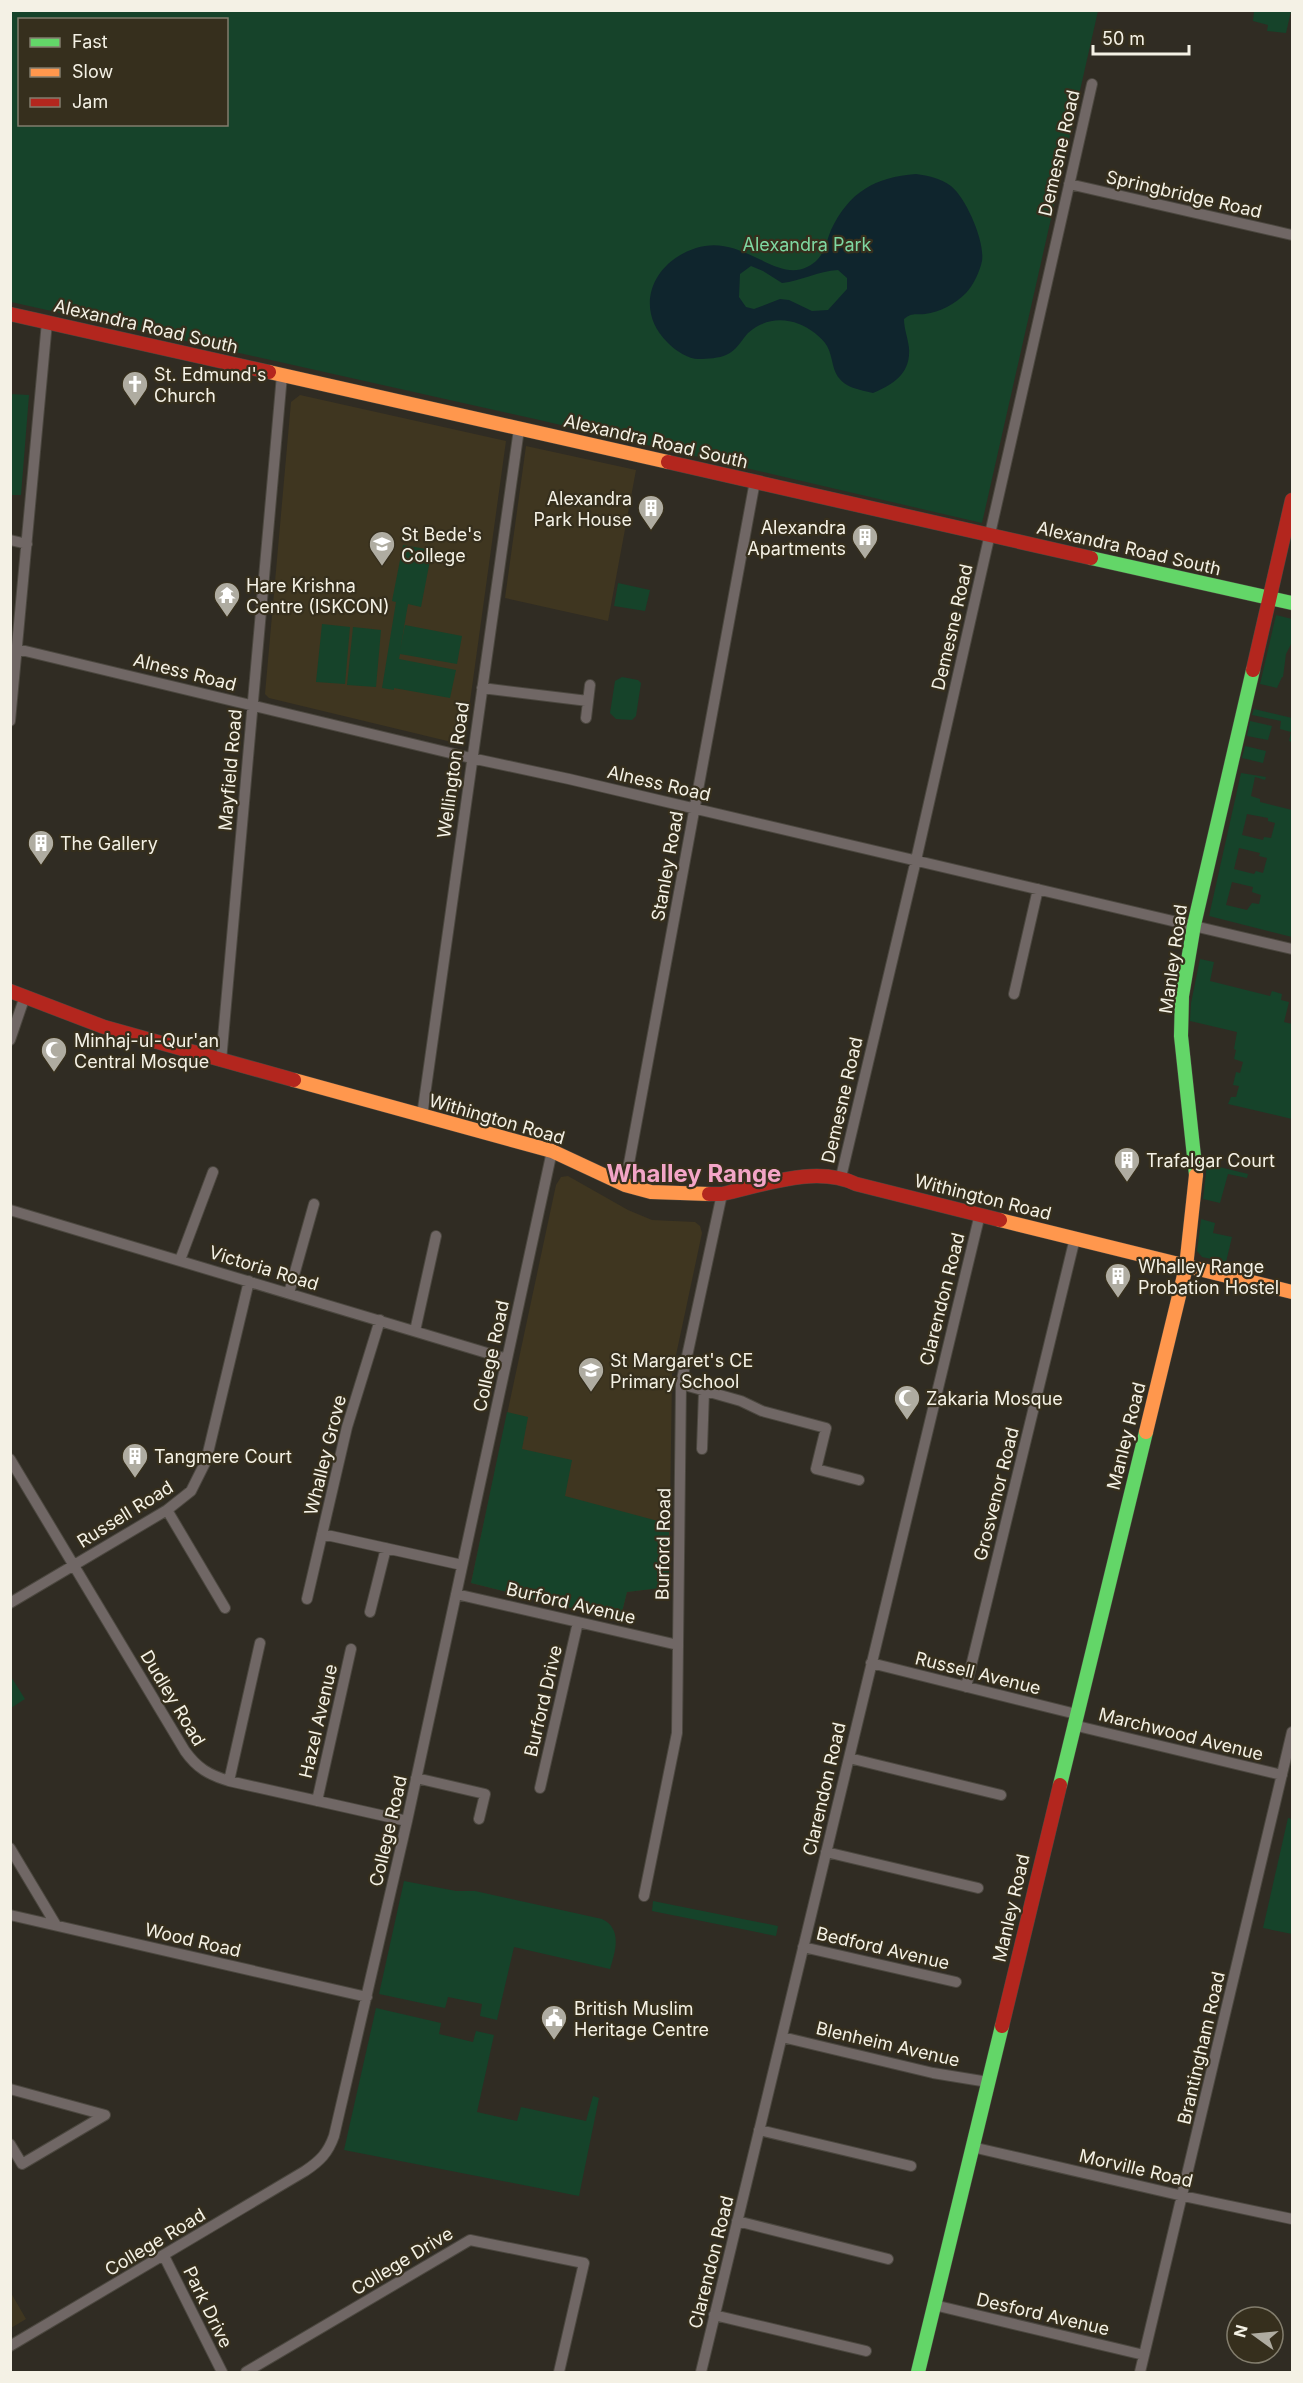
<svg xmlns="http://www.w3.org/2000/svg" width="1303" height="2383" font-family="Inter,sans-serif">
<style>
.built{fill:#3f3620}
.green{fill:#16432a;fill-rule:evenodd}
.water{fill:#0f252d;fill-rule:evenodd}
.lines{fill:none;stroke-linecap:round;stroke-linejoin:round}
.street-casing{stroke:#4b473f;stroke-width:12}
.fast-casing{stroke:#4b473f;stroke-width:15}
.slow-casing{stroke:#4b473f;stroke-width:15}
.jam-casing{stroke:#4b473f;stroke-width:15}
.street{stroke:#706765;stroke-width:10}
.fast{stroke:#63d668;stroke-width:14}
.slow{stroke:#ff974d;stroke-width:14}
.jam{stroke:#b3261e;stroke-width:14}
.labels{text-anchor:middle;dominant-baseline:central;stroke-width:4.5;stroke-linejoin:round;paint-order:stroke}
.street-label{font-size:18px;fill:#f4f1e5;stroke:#362f1d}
.park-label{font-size:18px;fill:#7fd8a2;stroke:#362f1d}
.poi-label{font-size:18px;fill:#f4f1e5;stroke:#362f1d;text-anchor:start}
.district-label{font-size:24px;font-weight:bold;fill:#f3a5c7;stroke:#362f1d}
</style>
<rect width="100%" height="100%" fill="#302c23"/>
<path class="built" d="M300 395 506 441 464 745 269 698 265 694 291 402Z
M526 446 636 470 608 621 505 598Z
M568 1176 628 1210 652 1220 695 1222 700 1226 702 1233 672 1374 669 1587 627 1592 620 1620 471 1583 556 1185 561 1177Z
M11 2293 26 2319 11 2328H10Z"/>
<path class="green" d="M11 11H1098L982 523 535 419 11 302ZM20 20H226V124H20Z
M1254 11H1291L1286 33 1267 31 1268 25 1253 21Z
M10 394 29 395 21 495H11Z
M403 545 432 550 421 607 408 604 400 651 405 625 462 636 457 664 400 654 399 659 456 670 450 698 394 688V690L382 688 396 602 392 601Z
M618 583 650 590 645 611 614 606Z
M1276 615 1292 619V642L1286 654 1283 677H1282L1277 688 1260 684Z
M322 624 350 627 345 684 316 682Z
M353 627 381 630 376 687 347 685Z
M622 677 638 680 641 683 636 716 632 720 616 719 610 713 615 681Z
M1254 709 1292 718V742L1289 741 1291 732 1280 729 1281 721 1252 715Z
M1250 721 1272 726 1268 740 1247 736Z
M1245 746 1266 751 1263 763 1242 758Z
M1241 773 1266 777 1265 780 1255 777 1251 796 1260 799V802L1292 810V937L1209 916ZM1247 814 1268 818V821L1275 823 1271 838 1264 837 1263 840 1242 835ZM1239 848 1260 853 1259 856 1267 858 1263 873 1256 871 1254 874 1234 869ZM1232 882 1253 887 1252 892 1261 895 1259 904 1252 903 1247 910 1226 905Z
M1200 959 1214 962 1210 981 1270 996 1272 991 1282 994 1281 1000 1289 1002 1284 1022 1292 1024V1119L1228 1104 1231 1097H1236L1239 1086 1233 1085 1236 1072 1240 1073 1243 1062 1234 1059 1236 1050 1234 1049 1237 1032 1190 1021 1191 1003Z
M1207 1164 1248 1174 1247 1178 1228 1174 1220 1203 1203 1199Z
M1201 1219 1215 1223 1213 1233 1232 1237 1226 1262 1202 1257 1197 1251Z
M507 1412 528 1417 522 1449 572 1460 565 1496 669 1524V1587L627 1592 620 1620 471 1583Z
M10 1675 25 1699 11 1708H10Z
M1288 1818 1292 1819V1934L1263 1928Z
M404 1881 456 1891H475L602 1919C623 1929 615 1952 610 1969L514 1947 497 2020 480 2016 482 2004 448 1997 445 2008 379 1994Z
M653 1901 778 1926 776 1936 652 1911Z
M376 2008 441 2023 439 2034 473 2042 476 2031 494 2035 477 2112 517 2121 521 2107 586 2121 593 2096 599 2098 579 2196 344 2150Z"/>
<path class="water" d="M916 174C929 176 940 178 951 186 966 198 985 241 982 261 980 271 973 286 966 293 955 304 940 312 925 314 916 315 912 312 904 319 904 329 908 338 909 348 911 373 894 384 873 393 865 391 854 389 847 385 830 374 835 361 827 346 822 337 808 327 799 324 781 317 762 320 748 333 741 341 736 351 726 355 720 358 707 359 699 359 688 359 676 351 668 343 633 309 652 262 696 248 742 233 775 283 807 267 824 259 825 245 831 230 849 192 875 177 916 174ZM751 266 763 271 782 283C801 281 818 271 838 270L847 278V289L828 310 812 311 789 300 780 299 754 309 746 307 739 297 740 274Z"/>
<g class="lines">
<g class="street-casing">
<path id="street" d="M1069 184 1292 235
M10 540 27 544
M17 649 471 758 569 779 1292 949
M482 688 588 701
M586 718 590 685
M10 721 47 322
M1014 994 1038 889
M10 1040 25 996
M221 1061 282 375
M422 1116 519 429
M841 1177 916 860 1092 84
M625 1185 755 481
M10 1210 507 1359
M180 1260 213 1172
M289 1293 314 1204
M415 1331 436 1236
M681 1384 741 1401 762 1411 826 1428 816 1469 859 1480
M702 1449 704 1391
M10 1459 185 1751C197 1768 209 1775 229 1781L407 1821
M167 1510 225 1608
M322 1534 462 1565
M456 1594 678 1645
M307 1599 347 1427 380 1320
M10 1603 167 1510 191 1491 206 1461 249 1281
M370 1612 386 1548
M871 1663 1076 1714
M966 1687 1075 1238
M1073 1725 1282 1775
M849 1758 1001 1795
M416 1778 485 1794 479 1819
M229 1781 260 1643
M540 1788 578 1622
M317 1801 351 1649
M10 1848 56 1925
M826 1852 978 1888
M644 1896 677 1733 681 1384 722 1194
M10 1915 367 1997
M803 1947 956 1982
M782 2037 933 2073 988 2082
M10 2089 105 2115 22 2164 10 2144
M759 2130 911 2166
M972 2147 1183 2196 1292 2219
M737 2221 888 2259
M164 2256 222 2372
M934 2305 1144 2355
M714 2315 866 2351
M10 2346 305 2171C320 2161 328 2153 334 2136L407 1821 552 1151
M246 2372 470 2240 584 2263 559 2372
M701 2372 980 1214
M1140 2372 1292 1732"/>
</g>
<g class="fast-casing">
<path id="fast" d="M1091 558 1292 603
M1196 1175 1181 1036 1182 996 1194 925 1253 670
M1060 1785 1146 1432
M918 2372 1002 2026"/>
</g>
<g class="slow-casing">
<path id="slow" d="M269 372 668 462
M294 1080 552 1151 625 1185 651 1192 709 1194
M1000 1220 1292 1292
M1146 1432 1186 1267 1196 1175"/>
</g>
<g class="jam-casing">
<path id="jam" d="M10 314 269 372
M668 462 1091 558
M1253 670 1292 500
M10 991 104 1027 294 1080
M709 1194H722C764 1185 816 1165 856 1184L1000 1220
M1002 2026 1060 1785"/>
</g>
<use href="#street" class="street"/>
<use href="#fast" class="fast"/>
<use href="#slow" class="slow"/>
<use href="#jam" class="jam"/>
</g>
<defs>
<g id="church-pin" transform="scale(1.35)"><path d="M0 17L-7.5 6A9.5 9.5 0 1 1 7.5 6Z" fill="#afaca1" stroke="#362f1d"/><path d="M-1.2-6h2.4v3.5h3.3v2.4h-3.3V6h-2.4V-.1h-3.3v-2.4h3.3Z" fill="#fff"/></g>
<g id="building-pin" transform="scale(1.35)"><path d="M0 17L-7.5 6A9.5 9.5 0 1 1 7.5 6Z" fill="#afaca1" stroke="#362f1d"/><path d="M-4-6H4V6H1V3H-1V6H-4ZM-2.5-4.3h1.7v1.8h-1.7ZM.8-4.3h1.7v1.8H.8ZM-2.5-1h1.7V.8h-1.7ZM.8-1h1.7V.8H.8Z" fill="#fff"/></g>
<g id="school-pin" transform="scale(1.35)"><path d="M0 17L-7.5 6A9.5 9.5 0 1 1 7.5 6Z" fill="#afaca1" stroke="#362f1d"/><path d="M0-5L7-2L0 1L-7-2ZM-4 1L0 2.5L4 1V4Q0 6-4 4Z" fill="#fff"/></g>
<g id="temple-pin" transform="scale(1.35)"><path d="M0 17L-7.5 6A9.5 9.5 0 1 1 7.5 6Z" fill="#afaca1" stroke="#362f1d"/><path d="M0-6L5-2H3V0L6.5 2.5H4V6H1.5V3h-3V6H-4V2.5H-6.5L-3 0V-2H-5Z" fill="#fff"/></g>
<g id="mosque-pin" transform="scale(1.35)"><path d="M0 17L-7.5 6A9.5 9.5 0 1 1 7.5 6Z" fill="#afaca1" stroke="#362f1d"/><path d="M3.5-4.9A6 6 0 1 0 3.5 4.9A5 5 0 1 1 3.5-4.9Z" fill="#fff"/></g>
<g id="civic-pin" transform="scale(1.35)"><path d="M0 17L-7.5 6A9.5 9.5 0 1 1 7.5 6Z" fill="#afaca1" stroke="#362f1d"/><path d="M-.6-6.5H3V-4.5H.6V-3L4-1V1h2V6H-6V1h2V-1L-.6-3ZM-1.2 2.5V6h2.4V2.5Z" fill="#fff"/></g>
</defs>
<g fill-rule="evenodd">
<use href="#church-pin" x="135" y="384"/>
<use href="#building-pin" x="651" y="508"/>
<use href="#building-pin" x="865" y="537"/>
<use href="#school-pin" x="382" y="544"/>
<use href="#temple-pin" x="227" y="595"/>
<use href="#building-pin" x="41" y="843"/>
<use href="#mosque-pin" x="54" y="1050"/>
<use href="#building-pin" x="1127" y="1160"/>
<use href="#building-pin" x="1118" y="1276"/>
<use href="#school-pin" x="591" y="1370"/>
<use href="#mosque-pin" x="907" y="1398"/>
<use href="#building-pin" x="135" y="1456"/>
<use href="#civic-pin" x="554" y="2018"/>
</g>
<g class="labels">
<g class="street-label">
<text transform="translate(1059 153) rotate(-77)">Demesne Road</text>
<text transform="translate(1184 194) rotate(13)">Springbridge Road</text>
<text transform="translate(146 326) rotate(13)">Alexandra Road South</text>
<text transform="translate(656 441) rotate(13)">Alexandra Road South</text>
<text transform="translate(1129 548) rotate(13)">Alexandra Road South</text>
<text transform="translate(952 627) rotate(-77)">Demesne Road</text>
<text transform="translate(185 672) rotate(14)">Alness Road</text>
<text transform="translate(230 770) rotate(-85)">Mayfield Road</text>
<text transform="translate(453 770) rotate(-82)">Wellington Road</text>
<text transform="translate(659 783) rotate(13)">Alness Road</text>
<text transform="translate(667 866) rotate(-80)">Stanley Road</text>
<text transform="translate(1173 959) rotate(-82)">Manley Road</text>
<text transform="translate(842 1100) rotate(-77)">Demesne Road</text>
<text transform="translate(497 1119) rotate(16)">Withington Road</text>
<text transform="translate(983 1197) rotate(14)">Withington Road</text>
<text transform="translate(264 1268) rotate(17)">Victoria Road</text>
<text transform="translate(942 1299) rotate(-76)">Clarendon Road</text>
<text transform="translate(491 1356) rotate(-78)">College Road</text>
<text transform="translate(1126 1436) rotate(-76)">Manley Road</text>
<text transform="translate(325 1455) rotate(-76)">Whalley Grove</text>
<text transform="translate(996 1494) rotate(-76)">Grosvenor Road</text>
<text transform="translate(125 1514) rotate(-32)">Russell Road</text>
<text transform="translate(663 1544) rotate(-89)">Burford Road</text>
<text transform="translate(571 1603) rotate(13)">Burford Avenue</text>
<text transform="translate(978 1673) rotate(14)">Russell Avenue</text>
<text transform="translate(173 1698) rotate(59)">Dudley Road</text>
<text transform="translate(543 1701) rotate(-77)">Burford Drive</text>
<text transform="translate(318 1721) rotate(-77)">Hazel Avenue</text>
<text transform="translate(1181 1734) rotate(14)">Marchwood Avenue</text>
<text transform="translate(824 1789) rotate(-77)">Clarendon Road</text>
<text transform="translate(388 1831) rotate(-77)">College Road</text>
<text transform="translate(1011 1908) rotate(-77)">Manley Road</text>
<text transform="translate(193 1940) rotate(13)">Wood Road</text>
<text transform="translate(883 1948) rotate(13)">Bedford Avenue</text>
<text transform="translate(888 2044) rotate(13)">Blenheim Avenue</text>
<text transform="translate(1201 2048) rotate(-77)">Brantingham Road</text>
<text transform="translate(1136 2168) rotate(13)">Morville Road</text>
<text transform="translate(155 2242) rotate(-31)">College Road</text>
<text transform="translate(402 2261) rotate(-31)">College Drive</text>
<text transform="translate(711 2262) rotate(-76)">Clarendon Road</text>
<text transform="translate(208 2307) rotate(64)">Park Drive</text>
<text transform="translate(1043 2314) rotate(13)">Desford Avenue</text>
</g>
<g class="park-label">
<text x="807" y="244">Alexandra Park</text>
</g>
<g class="poi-label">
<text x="154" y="374">St. Edmund's<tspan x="154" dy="21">Church</tspan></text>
<text x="632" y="498" text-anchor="end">Alexandra<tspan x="632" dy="21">Park House</tspan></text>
<text x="846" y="527" text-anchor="end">Alexandra<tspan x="846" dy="21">Apartments</tspan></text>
<text x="401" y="534">St Bede's<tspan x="401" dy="21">College</tspan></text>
<text x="246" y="585">Hare Krishna<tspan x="246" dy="21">Centre (ISKCON)</tspan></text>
<text x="60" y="843">The Gallery</text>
<text x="74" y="1040">Minhaj-ul-Qur'an<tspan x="74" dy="21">Central Mosque</tspan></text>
<text x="1146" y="1160">Trafalgar Court</text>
<text x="1138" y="1266">Whalley Range<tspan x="1138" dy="21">Probation Hostel</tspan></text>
<text x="610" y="1360">St Margaret's CE<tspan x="610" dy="21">Primary School</tspan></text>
<text x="926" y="1398">Zakaria Mosque</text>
<text x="154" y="1456">Tangmere Court</text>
<text x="574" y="2008">British Muslim<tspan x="574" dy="21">Heritage Centre</tspan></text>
</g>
<g class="district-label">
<text x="694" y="1173">Whalley Range</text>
</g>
</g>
<rect width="1303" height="2383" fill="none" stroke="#f4f1e5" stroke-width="24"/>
<rect x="18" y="18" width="210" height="108" fill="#362f1d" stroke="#827d6d" stroke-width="1.5"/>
<rect x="30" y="38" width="30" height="9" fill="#63d668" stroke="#827d6d" stroke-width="1.5"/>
<text x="72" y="48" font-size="18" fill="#f4f1e5">Fast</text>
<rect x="30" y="68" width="30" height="9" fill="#ff974d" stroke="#827d6d" stroke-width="1.5"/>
<text x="72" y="78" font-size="18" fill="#f4f1e5">Slow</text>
<rect x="30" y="98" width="30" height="9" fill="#b3261e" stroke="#827d6d" stroke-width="1.5"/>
<text x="72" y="108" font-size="18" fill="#f4f1e5">Jam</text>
<g transform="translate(1255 2335) rotate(285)"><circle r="28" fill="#362f1d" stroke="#827d6d" stroke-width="1.5"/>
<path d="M0-4.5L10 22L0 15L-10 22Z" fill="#afaca1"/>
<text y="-9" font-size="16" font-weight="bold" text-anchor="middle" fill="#f4f1e5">N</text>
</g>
<path d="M1093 45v9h96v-9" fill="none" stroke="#f4f1e5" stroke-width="3"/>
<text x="1102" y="45" font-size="18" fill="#f4f1e5" stroke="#362f1d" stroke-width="4.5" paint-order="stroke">50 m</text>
</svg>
